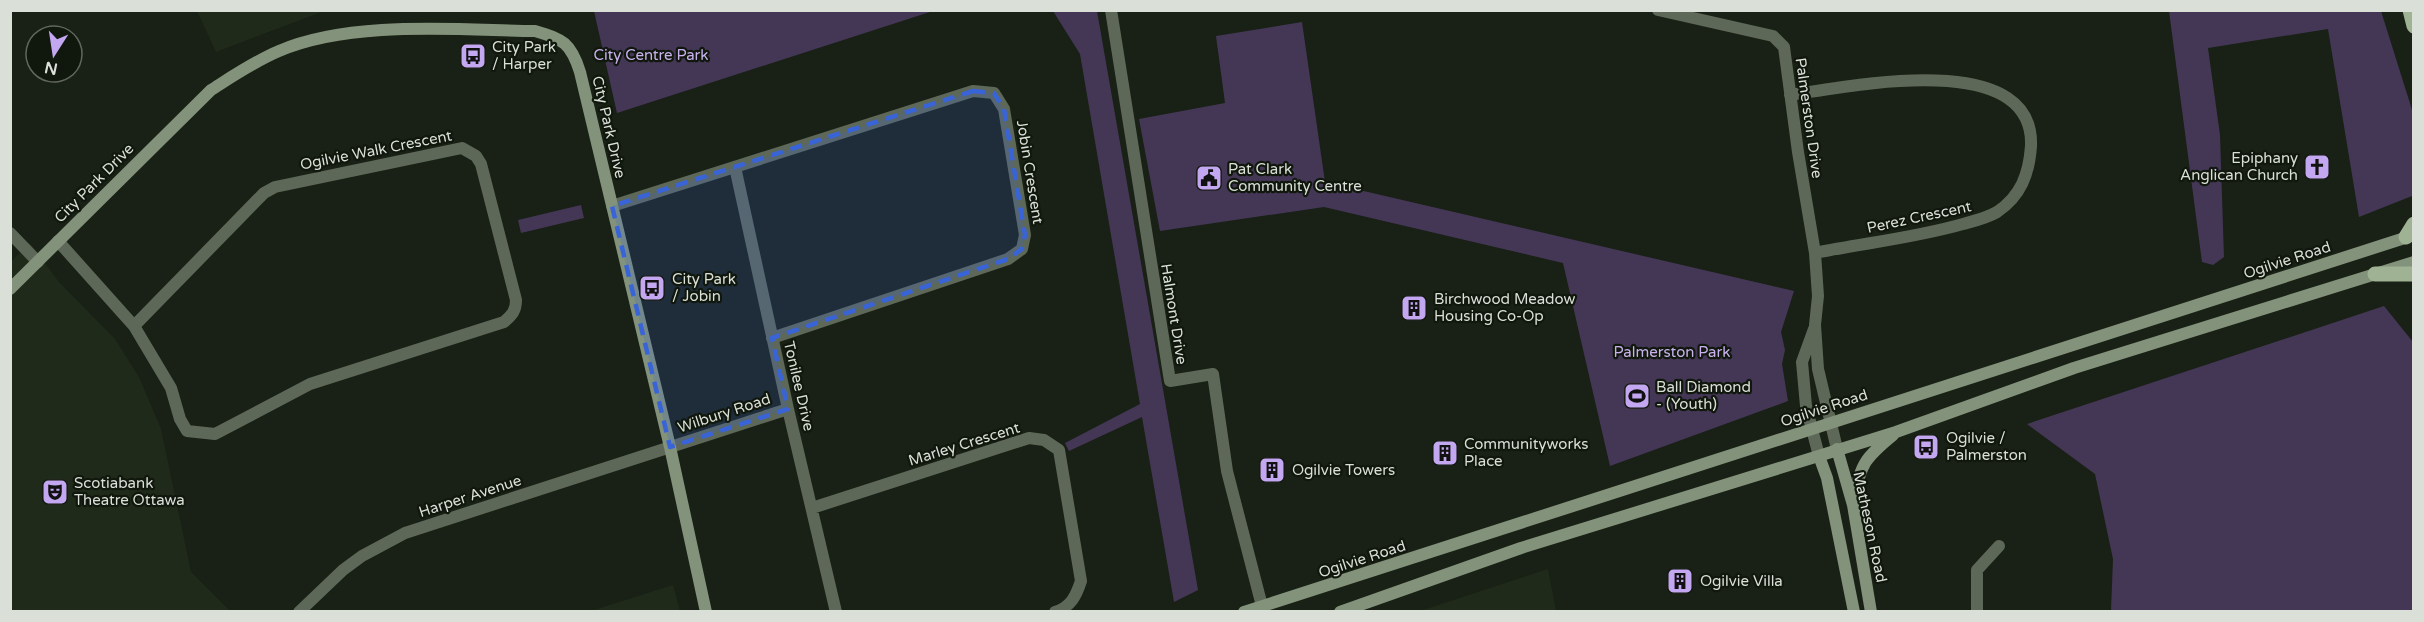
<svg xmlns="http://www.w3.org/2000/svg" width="2424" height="622" font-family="'Varela Round',sans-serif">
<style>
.built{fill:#202a1a}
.green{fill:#443756}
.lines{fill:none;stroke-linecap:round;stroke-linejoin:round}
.street{stroke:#5e6858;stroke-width:12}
.secondary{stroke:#83927a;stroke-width:12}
.primary{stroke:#9fb394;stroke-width:15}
.marked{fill:#3964d8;fill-opacity:0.2;stroke:#3964d8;stroke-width:4.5;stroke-dasharray:12 8;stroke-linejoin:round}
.labels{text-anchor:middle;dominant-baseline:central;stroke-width:4.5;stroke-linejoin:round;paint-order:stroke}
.poi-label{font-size:15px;fill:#dadfd7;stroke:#10170c;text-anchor:start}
.park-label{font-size:15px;fill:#c9b1ee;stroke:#10170c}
.street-label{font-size:15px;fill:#dadfd7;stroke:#10170c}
</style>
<rect width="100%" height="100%" fill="#192015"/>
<path class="built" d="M197 11H324L216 52Z
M30 243 59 282 115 339 139 377 161 429 191 572 230 611 11 612V262Z
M1548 569 1556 611H1420Z
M673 585 680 611H591Z"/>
<path class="green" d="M594 11V10L933 11 617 113Z
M1053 11H1097L1198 590 1174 602 1142 417 1069 451 1065 443 1140 404 1080 54Z
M2169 11H2381L2413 113 2412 196 2359 217 2328 29 2208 48 2220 135 2224 257 2213 265 2202 262Z
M1302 22 1325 182 1794 291 1781 332 1785 350 1782 364 1788 401 1610 466 1563 263 1324 207 1160 231 1139 119 1225 103 1216 36Z
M581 205 584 218 521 233 518 220Z
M2384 306 2413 342V611H2111L2113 559 2095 474 2027 424Z"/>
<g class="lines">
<path class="street" d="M1111 10 1170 381 1213 374 1227 471 1262 606
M1658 10 1773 36 1784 47 1798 152 1815 253 1818 296 1815 325 1818 369 1837 449
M1790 95C1846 87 2035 47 2031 146 2029 174 2021 196 1997 212 1987 218 1974 221 1963 224 1914 238 1864 243 1815 253
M735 167 788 409 836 612
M612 206 973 91 994 93 1004 109 1025 235 1022 249 1008 259 772 338
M10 233 38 262
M58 241 134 326 171 388 180 419 187 431 215 434 310 384 504 322C512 315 516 311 516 300L481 164 476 156 462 148 275 187 264 193 134 326
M1814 329 1802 362 1806 406 1819 456
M812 508 1029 438 1044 440 1059 450 1081 581C1076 596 1071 607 1055 612
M299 612 343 570 362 556 405 533 788 409
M1977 612V570L1999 546"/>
<path class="secondary" d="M10 289 211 90C233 76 255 61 279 51 351 20 457 30 535 31 563 39 571 43 580 72L670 447 706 612
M1837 449 1853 505 1871 612
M1819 456 1827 478 1854 612
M1854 499C1860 464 1866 457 1893 435
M1244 612 2414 235
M1340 612 1521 548 1896 432 2074 368 2414 262"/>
<path class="primary" d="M2410 10 2414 26
M2406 237 2414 224
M2375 274H2414"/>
</g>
<path class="marked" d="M973 91 994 93 1004 109 1025 235 1022 249 1008 259 772 338 788 409 670 447 612 206Z"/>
<defs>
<g id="bus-square" transform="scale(1.35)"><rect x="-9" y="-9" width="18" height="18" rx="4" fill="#c4a7f1" stroke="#10170c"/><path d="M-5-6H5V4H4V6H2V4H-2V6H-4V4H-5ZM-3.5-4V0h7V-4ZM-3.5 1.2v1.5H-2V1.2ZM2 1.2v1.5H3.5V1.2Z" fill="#111"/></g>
<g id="church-square" transform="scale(1.35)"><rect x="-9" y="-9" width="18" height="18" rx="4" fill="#c4a7f1" stroke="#10170c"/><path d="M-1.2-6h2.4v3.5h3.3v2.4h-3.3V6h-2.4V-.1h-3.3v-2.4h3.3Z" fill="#111"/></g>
<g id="civic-square" transform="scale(1.35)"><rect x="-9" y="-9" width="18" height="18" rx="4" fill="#c4a7f1" stroke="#10170c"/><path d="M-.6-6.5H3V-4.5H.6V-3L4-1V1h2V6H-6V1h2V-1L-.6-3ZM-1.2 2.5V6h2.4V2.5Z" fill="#111"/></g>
<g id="building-square" transform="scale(1.35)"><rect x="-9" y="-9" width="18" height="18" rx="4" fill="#c4a7f1" stroke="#10170c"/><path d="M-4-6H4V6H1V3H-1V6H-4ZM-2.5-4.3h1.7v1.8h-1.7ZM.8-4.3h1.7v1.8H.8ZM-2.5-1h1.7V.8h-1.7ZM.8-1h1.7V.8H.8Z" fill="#111"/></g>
<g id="stadium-square" transform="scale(1.35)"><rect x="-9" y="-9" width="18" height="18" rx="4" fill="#c4a7f1" stroke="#10170c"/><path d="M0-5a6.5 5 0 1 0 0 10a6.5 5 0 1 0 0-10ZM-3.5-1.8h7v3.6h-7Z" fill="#111"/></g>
<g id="theatre-square" transform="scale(1.35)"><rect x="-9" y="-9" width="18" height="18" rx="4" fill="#c4a7f1" stroke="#10170c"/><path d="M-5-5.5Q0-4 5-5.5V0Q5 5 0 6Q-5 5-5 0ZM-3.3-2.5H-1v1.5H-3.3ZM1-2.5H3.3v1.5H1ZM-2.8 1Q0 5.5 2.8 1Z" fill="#111"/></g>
</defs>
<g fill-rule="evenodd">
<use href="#bus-square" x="473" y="56"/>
<use href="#church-square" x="2317" y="167"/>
<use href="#civic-square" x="1209" y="178"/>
<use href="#bus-square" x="652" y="288"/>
<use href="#building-square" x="1414" y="308"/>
<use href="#stadium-square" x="1637" y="396"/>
<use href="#bus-square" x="1926" y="447"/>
<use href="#building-square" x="1445" y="453"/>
<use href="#building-square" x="1272" y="470"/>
<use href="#theatre-square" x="55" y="492"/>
<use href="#building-square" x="1680" y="581"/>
</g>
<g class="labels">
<g class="poi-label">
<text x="492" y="47">City Park<tspan x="492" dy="17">/ Harper</tspan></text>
<text x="2298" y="158" text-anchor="end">Epiphany<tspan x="2298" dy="17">Anglican Church</tspan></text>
<text x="1228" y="169">Pat Clark<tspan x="1228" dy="17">Community Centre</tspan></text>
<text x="672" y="279">City Park<tspan x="672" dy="17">/ Jobin</tspan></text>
<text x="1434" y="299">Birchwood Meadow<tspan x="1434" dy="17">Housing Co-Op</tspan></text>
<text x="1656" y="387">Ball Diamond<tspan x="1656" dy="17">- (Youth)</tspan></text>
<text x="1946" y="438">Ogilvie /<tspan x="1946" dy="17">Palmerston</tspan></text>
<text x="1464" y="444">Communityworks<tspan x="1464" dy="17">Place</tspan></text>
<text x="1292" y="470">Ogilvie Towers</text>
<text x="74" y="483">Scotiabank<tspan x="74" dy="17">Theatre Ottawa</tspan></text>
<text x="1700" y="581">Ogilvie Villa</text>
</g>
<g class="park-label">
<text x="651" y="55">City Centre Park</text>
<text x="1672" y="352">Palmerston Park</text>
</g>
<g class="street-label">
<text transform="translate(1809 118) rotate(82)">Palmerston Drive</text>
<text transform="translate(609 127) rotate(77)">City Park Drive</text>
<text transform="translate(376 150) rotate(-11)">Ogilvie Walk Crescent</text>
<text transform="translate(1030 172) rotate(81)">Jobin Crescent</text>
<text transform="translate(94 183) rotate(-45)">City Park Drive</text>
<text transform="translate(1919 217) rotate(-12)">Perez Crescent</text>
<text transform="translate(2287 260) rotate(-18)">Ogilvie Road</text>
<text transform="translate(1174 314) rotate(81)">Halmont Drive</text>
<text transform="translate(799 386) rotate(77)">Tonilee Drive</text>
<text transform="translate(1824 408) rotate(-18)">Ogilvie Road</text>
<text transform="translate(724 413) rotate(-18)">Wilbury Road</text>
<text transform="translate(964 444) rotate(-17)">Marley Crescent</text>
<text transform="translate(470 496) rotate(-18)">Harper Avenue</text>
<text transform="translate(1870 527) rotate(78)">Matheson Road</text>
<text transform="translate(1362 559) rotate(-18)">Ogilvie Road</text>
</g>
</g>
<rect width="2424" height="622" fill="none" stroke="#dadfd7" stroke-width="24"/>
<g transform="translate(54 54) rotate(192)"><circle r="28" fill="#10170c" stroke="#61675d" stroke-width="1.5"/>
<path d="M0-4.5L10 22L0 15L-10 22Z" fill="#c4a7f1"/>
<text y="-9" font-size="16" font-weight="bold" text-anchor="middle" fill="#dadfd7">N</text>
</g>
</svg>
